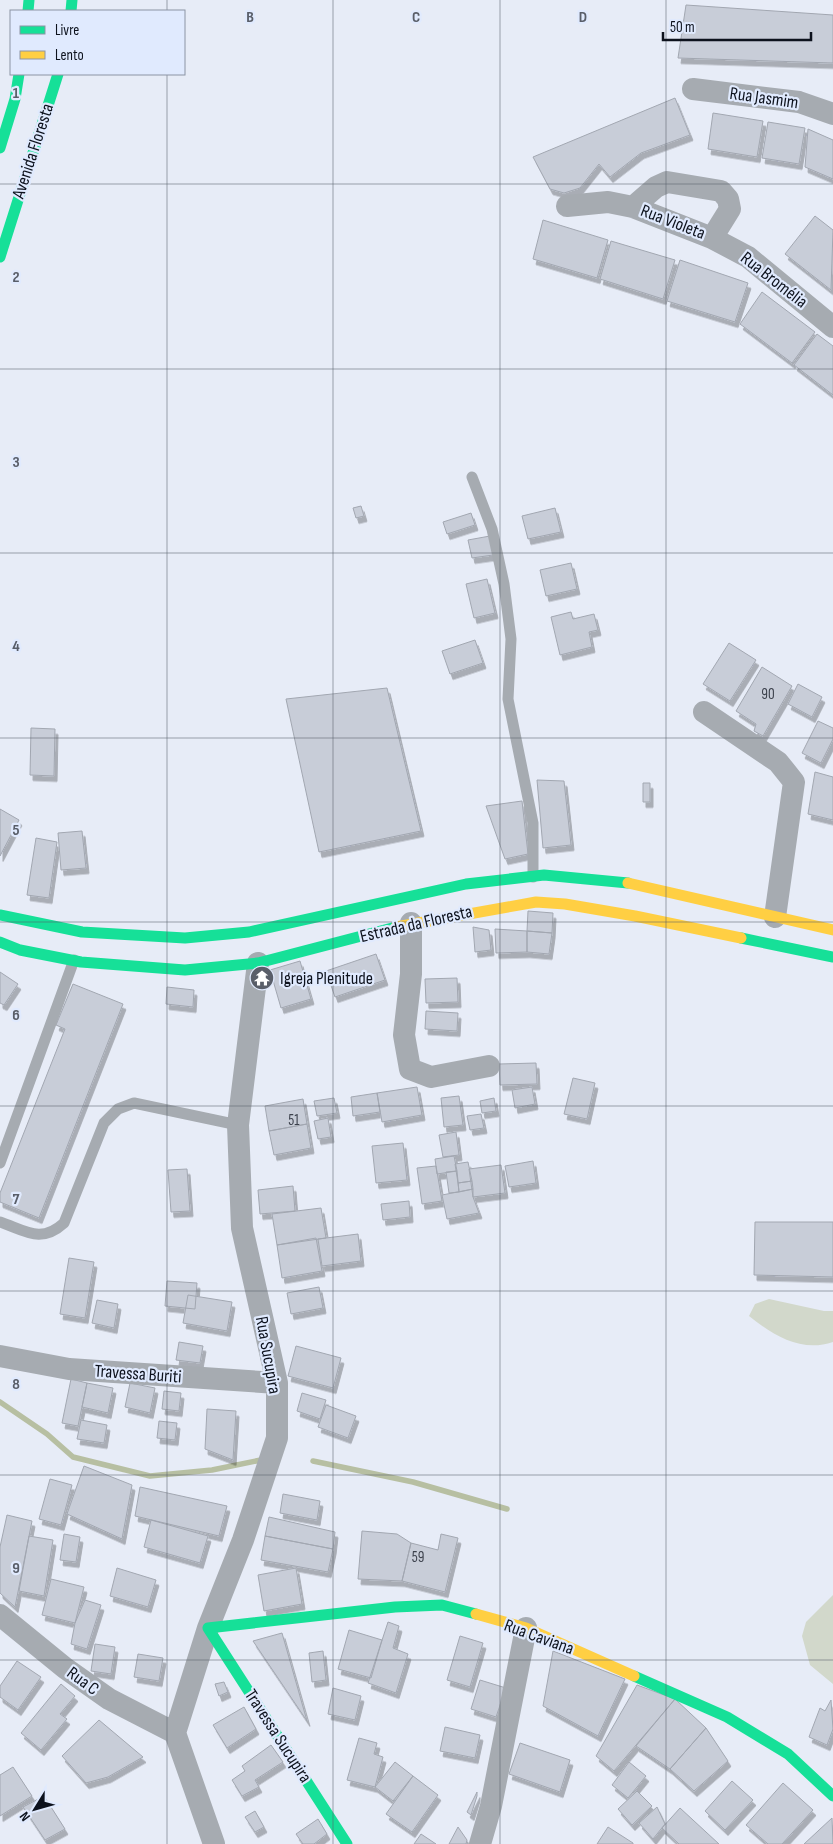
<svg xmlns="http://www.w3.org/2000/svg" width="833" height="1844" font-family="'Sofia Sans Condensed',sans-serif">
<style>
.green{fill:#d2d8cb}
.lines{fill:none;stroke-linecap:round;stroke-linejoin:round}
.stream{stroke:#b7bfa2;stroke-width:5.5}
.building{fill:#c8cdd8;stroke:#a2a7b1;filter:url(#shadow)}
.lane{stroke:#a6abb1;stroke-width:11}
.street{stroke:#a6abb1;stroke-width:22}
.fast{stroke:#16e098;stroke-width:11}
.slow{stroke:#ffcf43;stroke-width:11}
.grid{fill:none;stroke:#595e69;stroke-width:1;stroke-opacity:0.55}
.labels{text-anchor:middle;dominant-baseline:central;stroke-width:4.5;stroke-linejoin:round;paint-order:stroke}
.number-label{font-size:15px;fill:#3c414c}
.street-label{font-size:18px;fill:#0d121d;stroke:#e0eafe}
.poi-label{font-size:18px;fill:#0d121d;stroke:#e0eafe;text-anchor:start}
.grid-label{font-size:16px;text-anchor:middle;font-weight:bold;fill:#595e69;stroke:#e0eafe;stroke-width:4.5;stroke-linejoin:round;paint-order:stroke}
</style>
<defs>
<filter id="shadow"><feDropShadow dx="3" dy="5.5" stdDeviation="0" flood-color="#0004"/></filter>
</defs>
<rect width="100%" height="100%" fill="#e7ecf7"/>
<path class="green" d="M769 1299 824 1311H833V1342C801 1353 773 1335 749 1316L755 1304Z
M833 1595V1684L810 1665 802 1636 806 1622Z"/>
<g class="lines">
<path class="stream" d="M0 1402 47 1434 73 1457 150 1476 212 1470 261 1460
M313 1461 413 1482 507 1509"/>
</g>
<path class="building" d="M686 5 833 15V63L678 58Z
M675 98 690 135 641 153 610 177 599 164 580 188 564 193 550 189 533 157Z
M713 113 763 121 757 157 708 149Z
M768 122 805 128 799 164 762 158Z
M808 129 833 140V179L805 167Z
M815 216 833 230 831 290 785 254Z
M543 220 608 240 597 278 533 259Z
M611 241 675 260 663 299 600 279Z
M680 260 748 283 735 322 667 301Z
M762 292 815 332 792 363 740 324Z
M817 334 833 346V395L794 365Z
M361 506 364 516 356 518 353 508Z
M555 508 561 532 528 539 522 516Z
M471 513 475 525 447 534 443 522Z
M490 536 493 555 472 558 468 540Z
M571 563 577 589 546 596 540 570Z
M487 579 495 613 474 618 466 584Z
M571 612 573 619 594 614 598 630 589 632 592 647 560 655 551 617Z
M475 640 483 663 450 674 442 651Z
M729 643 756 660 730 701 703 684Z
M762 667 792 686 763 736 754 731 756 724 736 711Z
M798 684 822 697 812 717 788 704Z
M387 688 421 831 319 852 286 699Z
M818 721 833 728V739L821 763 802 753Z
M31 728 55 729 54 776 30 775Z
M815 772 833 777V820L808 814Z
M537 780 564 781 571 845 543 848Z
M643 783H650V802H643Z
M522 801 528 854 505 859 486 806Z
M0 809 19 820 0 856Z
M82 831 86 868 61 870 58 833Z
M36 838 57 842 49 898 27 895Z
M528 911 553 913 552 933 527 931Z
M473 927 489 930 491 950 475 952Z
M495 929 527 931V952L496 953Z
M527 931 552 933 549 954 527 952Z
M376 954 385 980 335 997 326 971Z
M300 961 311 999 281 1008 270 970Z
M0 972 18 984 4 1005 0 1003Z
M457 978 458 1002 426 1003 425 979Z
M73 984 123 1004 39 1218 0 1202V1193L65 1029 56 1025Z
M167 987 194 990 193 1007 166 1004Z
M426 1011 458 1013 457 1031 425 1029Z
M536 1063 537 1084 500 1085 499 1064Z
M573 1078 595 1083 587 1119 564 1114Z
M417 1087 422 1115 382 1122 377 1093Z
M532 1087 535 1104 515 1108 512 1090Z
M377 1093 380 1112 353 1116 351 1097Z
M459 1096 463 1125 444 1127 441 1098Z
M334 1098 337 1113 317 1116 314 1101Z
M494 1098 496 1111 482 1113 480 1101Z
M303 1099 307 1124 269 1131 265 1106Z
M481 1114 484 1128 470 1130 467 1116Z
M328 1118 331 1137 318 1139 314 1121Z
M307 1124 311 1148 274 1155 269 1131Z
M456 1132 459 1155 443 1157 439 1135Z
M403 1143 407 1180 376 1183 372 1146Z
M454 1156 457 1171 437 1174 435 1159Z
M533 1161 536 1183 509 1187 505 1166Z
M468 1162 472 1181 458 1183 455 1164Z
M501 1165 505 1193 473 1197 469 1169Z
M436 1166 442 1201 422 1204 417 1168Z
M187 1169 190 1211 171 1212 168 1170Z
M457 1171 459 1192 449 1193 446 1172Z
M472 1181 473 1189 459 1192 458 1183Z
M293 1186 295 1211 260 1214 258 1190Z
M473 1189V1197L479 1213 447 1219 442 1195Z
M409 1201 410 1217 383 1220 381 1204Z
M321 1208 326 1238 277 1245 272 1214Z
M755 1222H833V1277L754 1275Z
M358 1234 361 1261 322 1266 318 1239Z
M316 1238 322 1271 282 1278 277 1245Z
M69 1258 94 1262 85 1318 60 1314Z
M167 1281 197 1283 195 1309 165 1306Z
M319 1287 323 1308 291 1314 287 1293Z
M188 1295 232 1302 227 1331 183 1323Z
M97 1300 118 1304 114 1328 92 1323Z
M179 1342 203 1346 200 1363 176 1360Z
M296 1346 341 1358 333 1388 288 1376Z
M71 1379 87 1383 78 1426 62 1423Z
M87 1383 113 1388 108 1413 82 1407Z
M130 1383 155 1388 150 1413 125 1407Z
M164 1391 181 1393 179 1411 162 1409Z
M302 1393 326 1400 320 1419 297 1411Z
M326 1405 356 1416 348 1438 318 1427Z
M207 1409 236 1411 233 1460 205 1449Z
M81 1420 107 1425 104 1443 77 1439Z
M159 1421 177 1423 175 1440 157 1438Z
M84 1466 132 1485 122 1539 67 1514Z
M50 1479 72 1485 61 1525 39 1519Z
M140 1487 227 1506 219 1536 135 1516Z
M283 1494 320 1501 317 1520 280 1513Z
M7 1515 32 1521 15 1607 0 1593V1547Z
M269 1517 335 1532 333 1549 265 1536Z
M151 1520 208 1536 200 1563 144 1547Z
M362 1531 397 1534 411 1543 402 1581 358 1579Z
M64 1534 80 1537 76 1562 60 1560Z
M441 1534 458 1538 445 1592 402 1581 411 1543 438 1550Z
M29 1536 53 1540 44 1596 19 1591Z
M265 1536 333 1549 328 1572 261 1560Z
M117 1568 156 1580 148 1607 110 1596Z
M296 1568 302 1604 264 1611 258 1575Z
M51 1579 84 1587 75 1623 42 1615Z
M85 1600 101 1605 87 1649 71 1644 75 1623Z
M388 1622 399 1626 393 1648 408 1654 396 1693 368 1683Z
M349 1630 382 1640 371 1678 338 1669Z
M282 1633 307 1721 253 1641Z
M460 1636 483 1643 470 1687 447 1680Z
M95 1644 115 1647 111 1674 91 1671Z
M323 1651 326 1680 312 1682 309 1653Z
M553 1651 625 1679 598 1736 543 1706Z
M138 1654 163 1658 159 1681 134 1677Z
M17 1661 41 1677 18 1710 0 1697V1686Z
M480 1680 506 1688 496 1717 471 1709Z
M224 1682 228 1692 219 1696 215 1684Z
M61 1684 75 1696 60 1714 67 1719 41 1750 21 1733Z
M637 1685 675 1699 614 1771 596 1756Z
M333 1688 361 1696 355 1720 328 1714Z
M675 1699 706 1728 670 1769 636 1746Z
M831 1700 833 1729 827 1745 809 1737 820 1708 825 1711Z
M244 1707 256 1729 227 1748 213 1725Z
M99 1720 143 1757 108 1777 86 1783 62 1756Z
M445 1727 480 1735 475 1758 440 1751Z
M706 1728 728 1761 694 1791 670 1769Z
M359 1738 377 1743 374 1754 383 1757 375 1787 347 1780Z
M520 1743 570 1760 560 1792 509 1774Z
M271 1745 283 1762 255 1780 259 1787 242 1796 232 1780 245 1771 242 1766Z
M395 1762 413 1776 393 1801 375 1787Z
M629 1762 646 1776 628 1798 612 1785Z
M13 1767 32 1796 0 1816V1775Z
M413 1776 438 1795 412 1832 386 1814Z
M732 1781 753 1800 725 1830 705 1811Z
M783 1783 813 1810 782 1844H768L746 1825Z
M637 1791 652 1806 632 1825 618 1809Z
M477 1792V1796L471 1815 467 1812Z
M44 1796 65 1829 45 1840 23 1807Z
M657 1807 665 1824 653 1839 639 1823Z
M680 1808 719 1844H679L662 1828Z
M255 1811 264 1827 255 1832 245 1817Z
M832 1818 833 1844H804Z
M318 1819 327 1834 314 1844H303L296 1834Z
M458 1827 467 1840 466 1844H449Z
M608 1827 633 1843V1844H597Z
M421 1834 436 1844H414Z"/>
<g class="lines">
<path class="lane" d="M472 477 492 529 504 584 511 639 508 699 533 823V877
M0 1163 74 960
M0 1222C26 1231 41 1244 64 1223L104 1123 118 1109 134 1103 238 1125"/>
<path class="street" d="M693 89 799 102 833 114
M567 206 608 202 633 207 712 238 748 257 833 327
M633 207 656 187 667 182 721 191 728 199 730 209 712 238
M704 712 778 762 794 782 775 917
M411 923V974L404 1035 410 1069 431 1077 489 1066
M0 1356 69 1369 277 1383
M0 1615 65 1668 109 1699 175 1733
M175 1733 208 1628 243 1540 277 1438V1383L242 1228 238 1125 258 963
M175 1733 214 1844
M480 1844 491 1806 526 1628"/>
<path class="fast" d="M28 11 29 0
M71 11 72 0
M0 148 15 99 19 74
M0 257 58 74
M0 915 82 932 185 938 249 932 466 884 544 875 628 883
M741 938 833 957
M0 942 20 950 81 962 185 970 258 963 396 927
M634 1676 727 1717 788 1754 833 1796
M347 1844 208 1628 395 1607 442 1605 476 1614"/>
<path class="slow" d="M628 883 833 930
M396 927 536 902 565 904 635 916 741 938
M476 1614 526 1628 634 1676"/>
</g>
<path class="grid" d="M167 0V11M333 0V1844M500 0V1844M666 0V1844M167 74V1844M0 184H833M0 369H833M0 553H833M0 738H833M0 922H833M0 1106H833M0 1291H833M0 1475H833M0 1660H833"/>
<defs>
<g id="temple-disc" transform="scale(1.25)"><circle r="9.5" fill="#595e69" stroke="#e0eafe"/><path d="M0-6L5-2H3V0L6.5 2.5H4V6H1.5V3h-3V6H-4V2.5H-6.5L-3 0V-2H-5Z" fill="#fff"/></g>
</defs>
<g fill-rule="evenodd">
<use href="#temple-disc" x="262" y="978"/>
</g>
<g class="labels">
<g class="number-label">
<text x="768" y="694">90</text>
<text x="294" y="1120">51</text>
<text x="418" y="1557">59</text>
</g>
<g class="street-label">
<text transform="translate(764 98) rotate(8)">Rua Jasmim</text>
<text transform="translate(33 151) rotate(-72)">Avenida Floresta</text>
<text transform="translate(673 222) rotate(21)">Rua Violeta</text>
<text transform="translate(774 280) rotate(38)">Rua Bromélia</text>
<text transform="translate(416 924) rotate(-13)">Estrada da Floresta</text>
<text transform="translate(268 1355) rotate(80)">Rua Sucupira</text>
<text transform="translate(138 1374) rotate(4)">Travessa Buriti</text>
<text transform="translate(539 1637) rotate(20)">Rua Caviana</text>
<text transform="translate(83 1681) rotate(36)">Rua C</text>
<text transform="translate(278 1736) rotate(57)">Travessa Sucupira</text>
</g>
<g class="poi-label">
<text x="280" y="978">Igreja Plenitude</text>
</g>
</g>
<g class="grid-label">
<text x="250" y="22">B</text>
<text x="416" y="22">C</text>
<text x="583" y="22">D</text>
<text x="16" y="98">1</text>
<text x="16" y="282">2</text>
<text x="16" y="467">3</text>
<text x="16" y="651">4</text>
<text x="16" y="835">5</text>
<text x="16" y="1020">6</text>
<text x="16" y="1204">7</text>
<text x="16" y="1389">8</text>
<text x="16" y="1573">9</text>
</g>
<rect x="10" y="10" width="175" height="65" fill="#e0eafe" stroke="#8c94a4"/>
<rect x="20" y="26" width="25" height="8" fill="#16e098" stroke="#8c94a4"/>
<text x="55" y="35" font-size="15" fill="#0d121d">Livre</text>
<rect x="20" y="51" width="25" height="8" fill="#ffcf43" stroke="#8c94a4"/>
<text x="55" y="60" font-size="15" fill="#0d121d">Lento</text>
<g transform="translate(35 1809) rotate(233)" stroke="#e0eafe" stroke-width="4" paint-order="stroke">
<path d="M0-4L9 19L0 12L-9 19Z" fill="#0d121d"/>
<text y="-8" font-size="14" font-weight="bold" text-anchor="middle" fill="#0d121d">N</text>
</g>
<path d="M663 32v8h148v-8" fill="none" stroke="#0d121d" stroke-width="2.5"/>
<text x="670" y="32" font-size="15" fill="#0d121d" stroke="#e0eafe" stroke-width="4" paint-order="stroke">50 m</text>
</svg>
